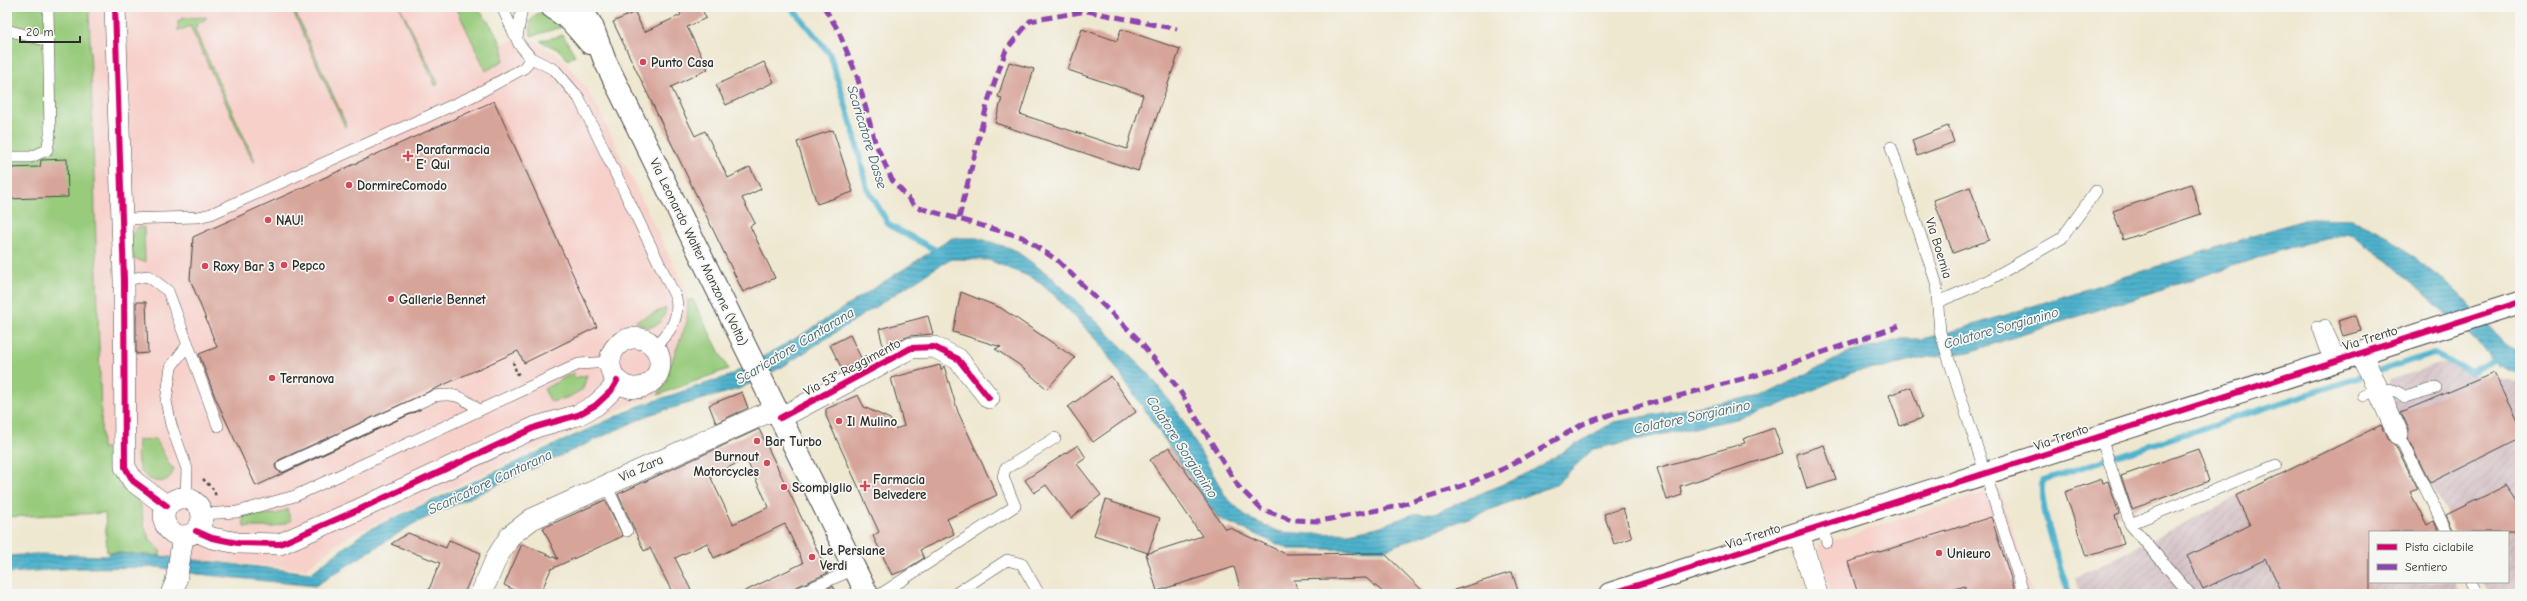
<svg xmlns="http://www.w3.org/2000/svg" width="2527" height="601" font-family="'Comic Neue',sans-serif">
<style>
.built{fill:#f7d0ca}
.industrial{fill:url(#industrial-furrows)}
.grass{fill:#98cb7b;stroke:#627b53}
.water{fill:url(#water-rules);stroke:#3d6f7c}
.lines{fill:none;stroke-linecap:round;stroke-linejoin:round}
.stream{stroke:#4fb3cd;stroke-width:6}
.building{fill:#d7a49a;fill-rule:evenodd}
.service-casing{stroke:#484744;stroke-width:12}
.minor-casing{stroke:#484744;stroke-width:22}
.tertiary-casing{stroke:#484744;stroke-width:24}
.secondary-casing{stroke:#484744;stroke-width:24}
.path{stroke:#484744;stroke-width:2.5;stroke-dasharray:3 3;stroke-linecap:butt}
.service{stroke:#fff;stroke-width:11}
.minor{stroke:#fff;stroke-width:21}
.tertiary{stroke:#fff;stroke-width:22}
.secondary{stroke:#fff;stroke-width:22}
.quiet{stroke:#8e44ad;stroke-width:5;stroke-dasharray:10 5;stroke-linecap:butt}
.cycleway-casing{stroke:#f6f6f2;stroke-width:8}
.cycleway{stroke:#d6006c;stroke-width:6}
.poi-dot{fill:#d1495b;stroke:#f6f6f2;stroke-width:1.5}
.labels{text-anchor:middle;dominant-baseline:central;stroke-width:3.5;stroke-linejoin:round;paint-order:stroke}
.poi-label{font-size:13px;font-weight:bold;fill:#2b2b2b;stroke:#f6f6f2;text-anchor:start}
.street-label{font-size:13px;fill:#2b2b2b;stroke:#f6f6f2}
.water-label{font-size:14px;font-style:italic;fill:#385b64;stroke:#f6f6f2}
</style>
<defs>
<pattern id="industrial-furrows" width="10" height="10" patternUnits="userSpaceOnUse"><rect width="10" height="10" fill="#d2bec2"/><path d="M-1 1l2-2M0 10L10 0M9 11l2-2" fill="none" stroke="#b4a3a7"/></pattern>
<pattern id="water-rules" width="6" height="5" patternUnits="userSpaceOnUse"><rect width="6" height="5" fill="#4fb3cd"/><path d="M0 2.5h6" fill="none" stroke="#4292a7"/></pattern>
</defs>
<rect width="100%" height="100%" fill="#f6f6f2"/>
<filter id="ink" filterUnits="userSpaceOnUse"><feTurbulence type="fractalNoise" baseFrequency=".025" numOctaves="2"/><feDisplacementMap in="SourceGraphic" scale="8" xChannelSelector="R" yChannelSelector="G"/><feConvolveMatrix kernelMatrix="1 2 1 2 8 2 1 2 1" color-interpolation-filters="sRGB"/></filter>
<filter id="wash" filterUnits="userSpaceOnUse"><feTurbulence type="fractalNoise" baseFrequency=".012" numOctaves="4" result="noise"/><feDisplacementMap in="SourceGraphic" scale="16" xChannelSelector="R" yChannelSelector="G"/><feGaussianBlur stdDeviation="0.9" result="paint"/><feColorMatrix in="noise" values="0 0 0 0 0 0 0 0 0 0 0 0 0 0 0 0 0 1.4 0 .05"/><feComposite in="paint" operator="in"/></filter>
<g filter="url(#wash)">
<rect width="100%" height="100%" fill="#efe8d1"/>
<path class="built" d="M89 7H476L488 20 499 44 528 37 562 58 587 89 596 104 686 291 688 300 687 322 670 366 666 382 658 395 630 405 345 538 305 569 160 556V550L150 540 144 526 140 502 127 487 102 448Z
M1999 488 2032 594H1831L1818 545Z"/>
<path class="industrial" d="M2448 361 2469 374 2520 382V594H2489L2483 582H2508V532H2457L2387 400 2389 380Z
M2330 449 2367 525 2415 501 2430 532H2370V582H2455L2461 594H2080L2076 578Z"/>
<path class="grass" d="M7 7H89L102 448H117L127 487 140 502 144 526 150 540 160 550V556L107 552 105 513 7 517Z
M291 7H293L347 126 345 127Z
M400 7 438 83 436 86 435 85Z
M456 7H476C488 20 505 42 504 60L486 71Z
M538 13 547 14 562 27 531 36 530 21Z
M206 17V19L197 24 195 30 255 161 253 162 190 26 178 31V21L184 18Z
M563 35 575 55 568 60 559 50 540 41Z
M144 227 145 262 134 259C129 247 129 239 136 228Z
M688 300H693L728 369 658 395 666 382 670 366 687 322Z
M666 308C664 319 658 328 645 327L636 321Z
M573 373 575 378 587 375 583 389 569 397 551 402 544 389Z
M156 439 170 466 174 468C171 489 143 483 139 466 136 458 138 448 138 440Z
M287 509 291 521 274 527H244L243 515 277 514Z"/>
<path class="water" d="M2309 218 2352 219 2386 235 2456 291 2507 346 2520 352V375L2498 365 2477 342 2388 261 2349 234 2294 246 1969 352 1928 357 1883 368 1856 371 1775 407 1741 418 1593 449 1555 485 1384 550 1289 549 1218 518 1098 341 1053 294 1035 279 989 260 952 259 937 267 782 367 739 389 651 414 413 524 315 586 197 574 158 567 76 568 7 573V556L35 554 108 556 110 553 160 556 311 573 366 531 639 406 729 376 803 334 952 238H977L1013 249 1053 278 1149 374 1179 414 1226 497 1248 518 1280 532 1311 534 1349 533 1378 527 1414 514 1435 513 1522 476 1614 422 1767 394 1848 353 1902 339H1922L1961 329Z"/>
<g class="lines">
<path class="stream" d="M791 7 830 54 855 137 867 188 889 225 941 253
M2069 594C2062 572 2036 498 2043 480L2434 353 2471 372 2500 357"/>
</g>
<g id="blocks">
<path class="building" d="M677 7H701L706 18 687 27 708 69 671 87 695 136 705 131 728 178 750 167 761 189 742 198 755 223 750 226 775 278 743 292 613 22 635 12 644 32 681 15Z
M1082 29 1117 41 1121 29 1180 49 1138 171 995 123 1002 98 998 97 1009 62 1034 69 1020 114 1127 149 1143 95 1068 70Z
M764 62 774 82 726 105 716 85Z
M494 101 597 327 524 363 518 351 279 460 275 465 276 469 281 473 285 472 421 409 256 486 215 397 199 354 217 347 190 279 193 237Z
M1948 126 1954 142 1917 156 1912 140Z
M833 130 853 192 817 204 797 142Z
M67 159 68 197 7 199V168L40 167 41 160Z
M2191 184 2201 214 2123 240 2113 211Z
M1970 187 1989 240 1953 253 1934 200Z
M961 292 1001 308 1075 358 1047 389 1018 364 995 349 1001 347 953 332Z
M136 302H146L148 353 136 354Z
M2356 315 2361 331 2343 336 2338 321Z
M928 316 933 334 910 336 883 346 879 329Z
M850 335 862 360 842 369 830 345Z
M940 365 941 370 944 366 958 412 997 495 947 519 954 534 920 550 924 558 905 570 892 575 873 536 879 532 826 416V409L858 395 864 407 890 419 895 429 904 426 891 378Z
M2494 373 2520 426V438L2430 483 2408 439 2409 429 2401 412Z
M1111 376 1136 412 1093 442 1068 407Z
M1911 387 1922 418 1900 426 1889 395Z
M742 392 748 408 716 423 709 405Z
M2381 425 2387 439 2396 446 2418 489 2410 492 2427 525 2434 521 2439 532H2370V594H2283L2266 559 2203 589 2187 556 2250 525 2236 496Z
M1774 428 1783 453 1680 486 1682 495 1667 500 1657 468 1745 443 1743 439Z
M759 429 828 573 794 588 790 594H739L803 563 785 524 714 558 707 543 675 558 693 594H673L650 548 644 551 618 494ZM746 459 769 507 733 524 710 476Z
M1078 445 1086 458 1077 464 1101 495 1071 518 1046 485 1034 493 1025 480Z
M1824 445 1836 480 1807 489 1796 454Z
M1169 447 1225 529 1230 528 1286 554 1384 553 1426 594H1385L1366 578 1294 580 1299 594H1242L1234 567 1157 591 1146 554 1202 536 1150 460Z
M2198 449 2209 481 2132 509 2121 476Z
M2102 479 2103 483 2108 481 2119 514 2115 516 2124 544 2086 556 2065 492Z
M2507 485 2520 505V532H2454L2446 515Z
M605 500 623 536 551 569 540 594H523L504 585 522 544 558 559 543 528Z
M1106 500 1160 518 1148 553 1094 535Z
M1623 508 1632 538 1614 544 1604 514Z
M1991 517 2016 594H1967L1965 586 1939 594H1858L1848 562Z
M408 533 446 548 449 540 481 553 464 594H427L440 563 391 544Z
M1512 572 1519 594H1455L1454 590Z
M833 586 837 594H815Z"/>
</g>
</g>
<g filter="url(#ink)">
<use href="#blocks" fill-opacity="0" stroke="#484744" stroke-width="1"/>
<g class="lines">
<g class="service-casing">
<path id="service" d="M502 7 519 44 531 58 555 70 579 98 676 298C680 319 669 334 654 347
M7 30 48 41
M517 38 522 7
M1891 147 1936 282 1940 332 2024 594
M7 157H31L47 150 50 134 48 7
M122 219 198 217 211 214 473 96 524 68 531 58
M124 280 148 276 168 291 218 426
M1938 302 1989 280 2062 238 2096 191
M2325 325 2340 358
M2317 327 2325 350 2341 358
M2363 396C2379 388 2391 385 2405 397L2436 388
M2398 434 2447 532
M2100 435 2130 524 2276 465
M282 466 434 396C456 393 461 396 479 410
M606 484 627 531
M186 499 187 469 171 425 166 401 171 367 188 344
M201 514 237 512 295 496 579 364 610 362
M2130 524 2190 594
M1821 526 1827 542
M2471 582 2477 594
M797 594 855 569
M881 594 1015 506 1003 477 1005 469 1055 438
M955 594 1007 560 1022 564 1039 594"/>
</g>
<g class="minor-casing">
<path id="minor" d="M115 7 124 280 125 467 133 481 167 506
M610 363a25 25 0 1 1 50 0a25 25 0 1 1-50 0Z
M2361 352 2398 434
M780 418 911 348 934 347 958 359 989 398
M164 517a19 19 0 1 1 38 0a19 19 0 1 1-38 0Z
M196 531 212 538 238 543 280 544 360 509 536 427 578 415 596 405 611 391 617 381
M1799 533 1817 594
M171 594 176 582 183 536
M481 594 497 557 511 535 532 519 775 409"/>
</g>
<g class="tertiary-casing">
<path id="tertiary" d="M1610 594C1913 496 2216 399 2520 302"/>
</g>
<g class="secondary-casing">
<path id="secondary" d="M552 7 570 20 590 43
M580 7 592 26 605 61 867 594"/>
</g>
<path class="path" d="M513 362 517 374 519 373
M203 479 214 490 216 497"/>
<use href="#service" class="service"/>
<use href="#minor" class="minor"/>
<use href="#tertiary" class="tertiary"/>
<use href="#secondary" class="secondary"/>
<path class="quiet" d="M824 7 838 30 857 76 875 142 892 180 916 207 1022 237 1057 260 1137 338 1178 388 1238 486 1261 509 1292 520 1320 521 1394 507 1462 486 1505 468 1585 423 1618 412 1757 375 1899 326
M959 218 988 101 1006 50 1030 21 1086 11 1177 29"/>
<g class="cycleway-casing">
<path id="cycleway" d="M115 7 124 280 125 467 133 481 167 506
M780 418 911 348 934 347 958 359 989 398
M196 531 212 538 238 543 280 544 360 509 536 427 578 415 596 405 611 391 617 381
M1610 594C1913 496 2216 399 2520 302"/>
</g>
<use href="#cycleway" class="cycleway"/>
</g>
</g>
<g class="poi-dot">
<circle cx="643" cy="62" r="4"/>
<path d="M406 150h4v4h4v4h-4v4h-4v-4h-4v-4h4z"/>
<circle cx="349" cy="185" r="4"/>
<circle cx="268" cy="220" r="4"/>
<circle cx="284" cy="265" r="4"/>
<circle cx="205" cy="266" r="4"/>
<circle cx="391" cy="299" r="4"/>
<circle cx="272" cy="378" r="4"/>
<circle cx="839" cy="421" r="4"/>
<circle cx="757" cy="441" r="4"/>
<circle cx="767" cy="463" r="4"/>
<path d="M863 480h4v4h4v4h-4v4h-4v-4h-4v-4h4z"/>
<circle cx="784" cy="487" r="4"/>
<circle cx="1939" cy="553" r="4"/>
<circle cx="812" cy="557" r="4"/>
</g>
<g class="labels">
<g class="poi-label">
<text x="651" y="62">Punto Casa</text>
<text x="416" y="149">Parafarmacia<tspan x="416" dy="15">E' Qui</tspan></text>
<text x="357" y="185">DormireComodo</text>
<text x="276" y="220">NAU!</text>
<text x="292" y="265">Pepco</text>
<text x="213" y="266">Roxy Bar 3</text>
<text x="399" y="299">Gallerie Bennet</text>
<text x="280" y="378">Terranova</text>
<text x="847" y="421">Il Mulino</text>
<text x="765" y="441">Bar Turbo</text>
<text x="759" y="456" text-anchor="end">Burnout<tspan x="759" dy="15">Motorcycles</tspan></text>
<text x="873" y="479">Farmacia<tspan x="873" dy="15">Belvedere</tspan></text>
<text x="792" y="487">Scompiglio</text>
<text x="820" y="550">Le Persiane<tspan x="820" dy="15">Verdi</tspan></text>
<text x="1947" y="553">Unieuro</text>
</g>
<g class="street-label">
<text transform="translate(1939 248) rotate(73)">Via Boemia</text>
<text transform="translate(699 252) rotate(64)">Via Leonardo Walter Manzone (Volta)</text>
<text transform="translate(2370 338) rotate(-17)">Via Trento</text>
<text transform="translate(852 367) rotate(-28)">Via 53° Reggimento</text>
<text transform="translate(2061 437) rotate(-19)">Via Trento</text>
<text transform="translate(641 468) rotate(-24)">Via Zara</text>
<text transform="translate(1753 536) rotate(-18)">Via Trento</text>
</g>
<g class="water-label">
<text transform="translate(867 137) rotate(73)">Scaricatore Dasse</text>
<text transform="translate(2001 328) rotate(-16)">Colatore Sorgianino</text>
<text transform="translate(795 346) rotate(-31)">Scaricatore Cantarana</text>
<text transform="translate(1692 417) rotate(-12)">Colatore Sorgianino</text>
<text transform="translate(1182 447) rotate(57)">Colatore Sorgianino</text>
<text transform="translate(490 482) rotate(-25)">Scaricatore Cantarana</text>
</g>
</g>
<rect width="2527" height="601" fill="none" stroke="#f6f6f2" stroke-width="24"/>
<rect x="2369" y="531" width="140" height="52" fill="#f6f6f2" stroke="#a5a5a2"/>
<rect x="2377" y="544" width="20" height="6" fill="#d6006c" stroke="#a5a5a2"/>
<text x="2405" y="551" font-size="12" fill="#2b2b2b">Pista ciclabile</text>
<rect x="2377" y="564" width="20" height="6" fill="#8e44ad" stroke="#a5a5a2"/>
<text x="2405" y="571" font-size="12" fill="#2b2b2b">Sentiero</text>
<path d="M20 36v6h60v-6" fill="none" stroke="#2b2b2b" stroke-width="2"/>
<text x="26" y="36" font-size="12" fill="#2b2b2b" stroke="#f6f6f2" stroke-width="3" paint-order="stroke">20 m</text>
</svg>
